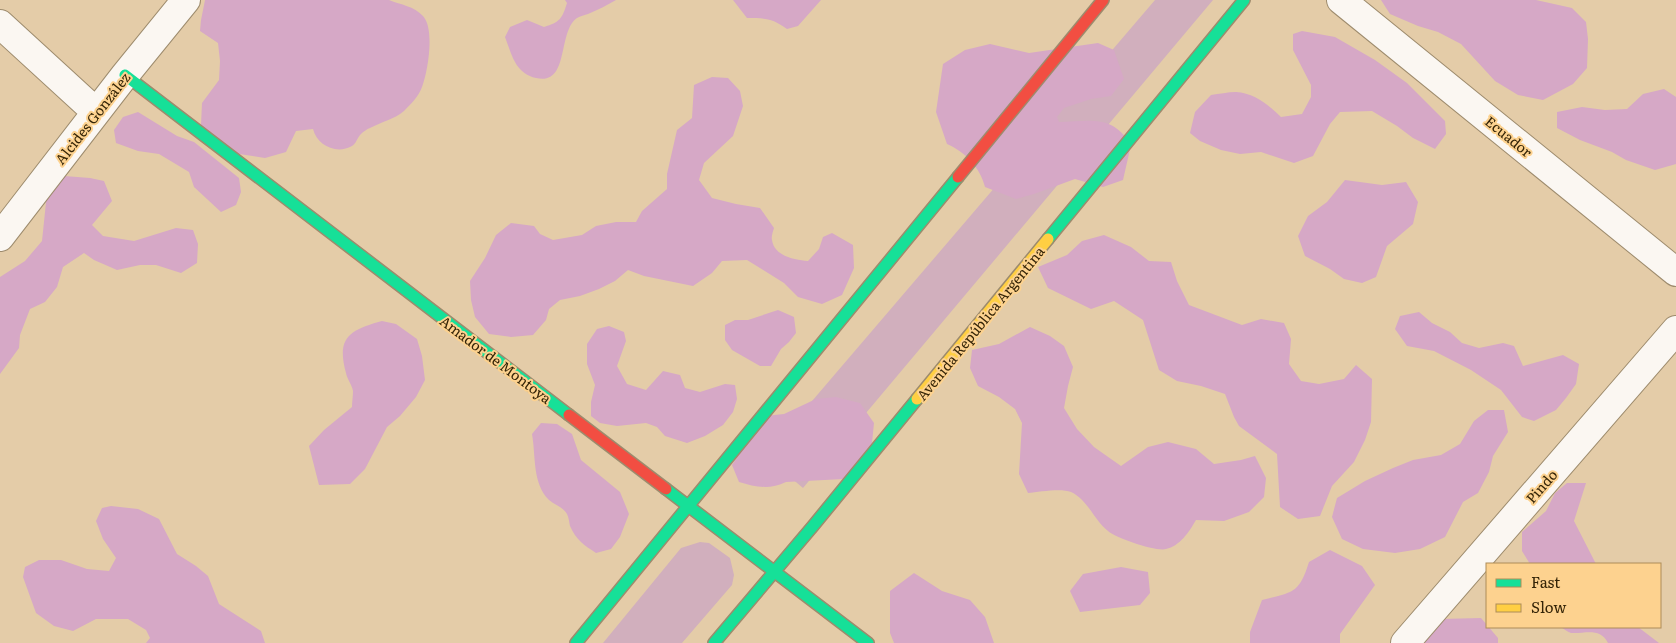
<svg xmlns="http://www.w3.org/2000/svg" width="1676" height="643" font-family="Literata,serif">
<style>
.green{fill:#d1afbd}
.forest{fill:#d6a8c6}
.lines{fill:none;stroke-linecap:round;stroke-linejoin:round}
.street-casing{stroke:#9d8b6d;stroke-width:30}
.fast-casing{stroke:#9d8b6d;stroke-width:14}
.slow-casing{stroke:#9d8b6d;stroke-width:14}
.jam-casing{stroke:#9d8b6d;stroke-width:14}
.street{stroke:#fbf7f2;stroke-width:28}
.fast{stroke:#16e098;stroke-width:11}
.slow{stroke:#ffcf43;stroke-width:11}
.jam{stroke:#f24e42;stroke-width:11}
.labels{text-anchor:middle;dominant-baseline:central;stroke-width:4;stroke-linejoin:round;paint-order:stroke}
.street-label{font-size:14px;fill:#342407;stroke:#fdd28f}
</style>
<rect width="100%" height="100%" fill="#e4cca8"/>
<path class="green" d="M1155 0H1213L803 488 765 456Z
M700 542 709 543 730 558 734 575 732 585 682 643H603L681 548Z"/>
<path class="forest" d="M205 0H389C401 5 414 6 423 16 435 29 428 71 422 87 419 96 411 104 404 111 395 119 381 122 370 128 367 129 363 132 361 134 357 138 356 144 352 146 336 155 317 145 313 129L296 131 286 152 265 158 239 154 201 125 202 103 219 80 220 61 218 43 200 31 201 20Z
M565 0H616C607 5 598 10 588 14 585 15 580 16 577 18 557 32 570 86 536 78 515 73 512 55 505 37L510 27 527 20 544 27C560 22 562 19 567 3Z
M733 0H821L798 26 787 29C772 18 765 18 747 18Z
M1381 0H1536L1572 8 1586 22 1588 39 1587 68 1573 84 1543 100 1518 95 1495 81 1461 44 1438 32 1418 26 1390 14Z
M1302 31 1335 37 1375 60 1407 83 1445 121 1446 134 1435 149 1413 138 1397 126 1372 111 1340 112 1330 124 1313 156 1294 163 1261 152 1240 154 1221 150 1200 141 1190 133 1195 112 1211 95C1219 94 1228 92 1236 92 1254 93 1269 105 1281 117L1302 114 1311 97V85L1293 50V34Z
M1098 43 1114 50 1124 79 1111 96 1091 99 1064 108 1057 117 1059 122C1090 121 1113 114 1131 145L1123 180 1103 187 1075 179 1034 194 1016 199 985 187C980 167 965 152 947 144L936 112 943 64 965 50 990 44 1029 53Z
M712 77 728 78 740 91 743 106 733 136 704 163 699 180 712 198 736 204 760 208 774 228C773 231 771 237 772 240 774 256 795 260 808 261L819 249 823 237 832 233 853 245 854 268 842 295 822 304 798 297 784 283 747 260 722 261 712 273 693 286 644 276 628 270 615 281 599 289 580 296 560 300 549 309 546 320 533 335 511 337 489 334 475 317 471 300 470 281 485 258 496 235 511 223 534 226 540 234 553 240 582 235 596 226 616 222H636L642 211 667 189V174L677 130 692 118 694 85Z
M1664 89 1676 97V164L1655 170 1626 160 1612 152 1580 140 1557 128V112L1582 107 1605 110 1627 109 1643 94Z
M138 112 177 136 194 142 239 178 241 192 236 205 221 212 194 187 189 172 159 154 138 151 116 143 114 130 123 117Z
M64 176 90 178 104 181 112 201 92 225 103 236 134 241 176 228 193 230 198 244 197 263 181 273 156 265H140L117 270 94 260 84 253 63 267 57 287 45 302 30 309 20 335 19 348 0 374V277L25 261 42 241 47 193Z
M1345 180 1382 185 1406 182 1418 202 1413 224 1387 246 1376 277 1362 283 1344 279 1330 269 1305 256 1298 236 1308 216 1327 202Z
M1104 235 1131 247 1149 261 1171 262 1177 281 1189 305 1242 325 1261 319 1284 323 1291 339 1289 364 1301 381 1319 384 1344 379 1356 365 1372 379 1371 422 1365 440 1354 462 1332 486 1320 516 1298 519 1280 507 1277 454 1239 426 1234 417 1225 394 1201 386 1177 381 1159 370 1143 320 1114 301 1091 309 1048 288 1038 267 1067 255 1082 241Z
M778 310 794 317 796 333 789 342 781 349 771 366H760L732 350 725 340V325L735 320H748Z
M1419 312 1432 323 1450 332 1462 343 1479 348 1503 343 1514 346 1523 366 1563 355 1579 364 1576 384 1566 398 1556 410 1534 421 1522 417 1501 390 1471 370 1434 351 1407 346 1395 329 1400 316Z
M382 321 396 324 417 339 422 356 425 380 416 397 400 416 387 427 365 469 350 484 319 485 309 446 324 430 352 407C352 402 353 396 353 391 352 385 347 379 346 373 336 337 350 330 382 321Z
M609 326 624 332 626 341 617 366 627 384 646 390 663 371 680 375 685 388 700 392 725 384 735 385 737 399 733 412 723 425 705 436 687 443 665 436 657 427 646 423 617 426 600 423 591 416V402L595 385 587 364V344L597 329Z
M1030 327 1050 336 1064 346 1073 367 1068 386 1064 408 1077 429 1094 447 1121 466 1148 447 1168 442 1196 449 1214 464 1241 460 1255 456 1266 478 1264 497 1249 512 1224 521 1196 520C1189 532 1180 546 1166 549 1157 552 1115 538 1108 531 1094 520 1088 500 1071 492 1061 488 1039 492 1028 493L1019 474 1022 423 1015 409 999 397 978 386 970 368 972 350 999 344Z
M836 397 860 403 874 423 872 443 844 479 786 482C770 490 755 487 739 482L732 465 765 416 784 414 816 399Z
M1488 410H1504L1508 432 1493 456 1489 472 1478 493 1463 502 1445 537 1420 549 1395 553 1363 549 1342 539 1332 517 1337 498 1365 481 1393 468 1413 460 1441 455 1460 444 1474 421Z
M541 423 557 424 572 434 581 460 620 492 629 514 620 537 611 549 596 553C584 545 576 540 570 526 569 522 569 518 567 514 563 507 555 505 549 500 532 483 536 456 532 434Z
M1567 483H1586L1574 521 1596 564H1530L1522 551V532L1546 511 1555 493Z
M111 506 138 509 159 519 177 554 196 566 208 576 219 604 261 631 265 643H146L150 638 146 630 128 619H96L73 631 54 626 36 613 23 577 25 567 39 560H61L87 569 109 571 116 558 103 539 96 521 102 508Z
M1330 550 1362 566 1375 585 1340 634V643H1250V632L1262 600C1293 592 1299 594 1309 562Z
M1121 567 1148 572 1150 593 1140 605 1080 612 1070 591 1083 574Z
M914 573 942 591 970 600 985 617 994 643H894L890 633V591Z
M1481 618 1498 638V643H1423L1425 633 1440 619Z
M1561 627H1638L1659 643H1608C1600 627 1585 634 1571 633 1568 632 1564 629 1561 627Z"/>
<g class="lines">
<g class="street-casing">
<path id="street" d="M1341 0 1676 272
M0 24 96 112
M0 237 125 75 186 0
M1405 643 1676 330"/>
</g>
<g class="fast-casing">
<path id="fast" d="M125 75 569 415
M1048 239 1244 0
M666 489 868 643
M576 643 958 177
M714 643 813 526 917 399"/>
</g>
<g class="slow-casing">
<path id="slow" d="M917 399 1048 239"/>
</g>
<g class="jam-casing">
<path id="jam" d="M958 177 1103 0
M569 415 666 489"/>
</g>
<use href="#street" class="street"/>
<use href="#fast" class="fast"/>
<use href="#slow" class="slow"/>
<use href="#jam" class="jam"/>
</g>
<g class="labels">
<g class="street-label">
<text transform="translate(92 118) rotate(-52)">Alcides González</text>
<text transform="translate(1509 136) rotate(39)">Ecuador</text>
<text transform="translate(980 323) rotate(-51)">Avenida República Argentina</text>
<text transform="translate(496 359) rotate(37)">Amador de Montoya</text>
<text transform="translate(1541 486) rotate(-49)">Pindo</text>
</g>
</g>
<rect x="1486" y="563" width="175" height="65" fill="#fdd28f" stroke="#ad8c59"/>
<rect x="1496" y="579" width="25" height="8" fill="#16e098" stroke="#ad8c59"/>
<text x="1531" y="588" font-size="15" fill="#342407">Fast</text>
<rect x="1496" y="604" width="25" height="8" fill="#ffcf43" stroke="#ad8c59"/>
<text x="1531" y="613" font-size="15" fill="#342407">Slow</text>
</svg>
